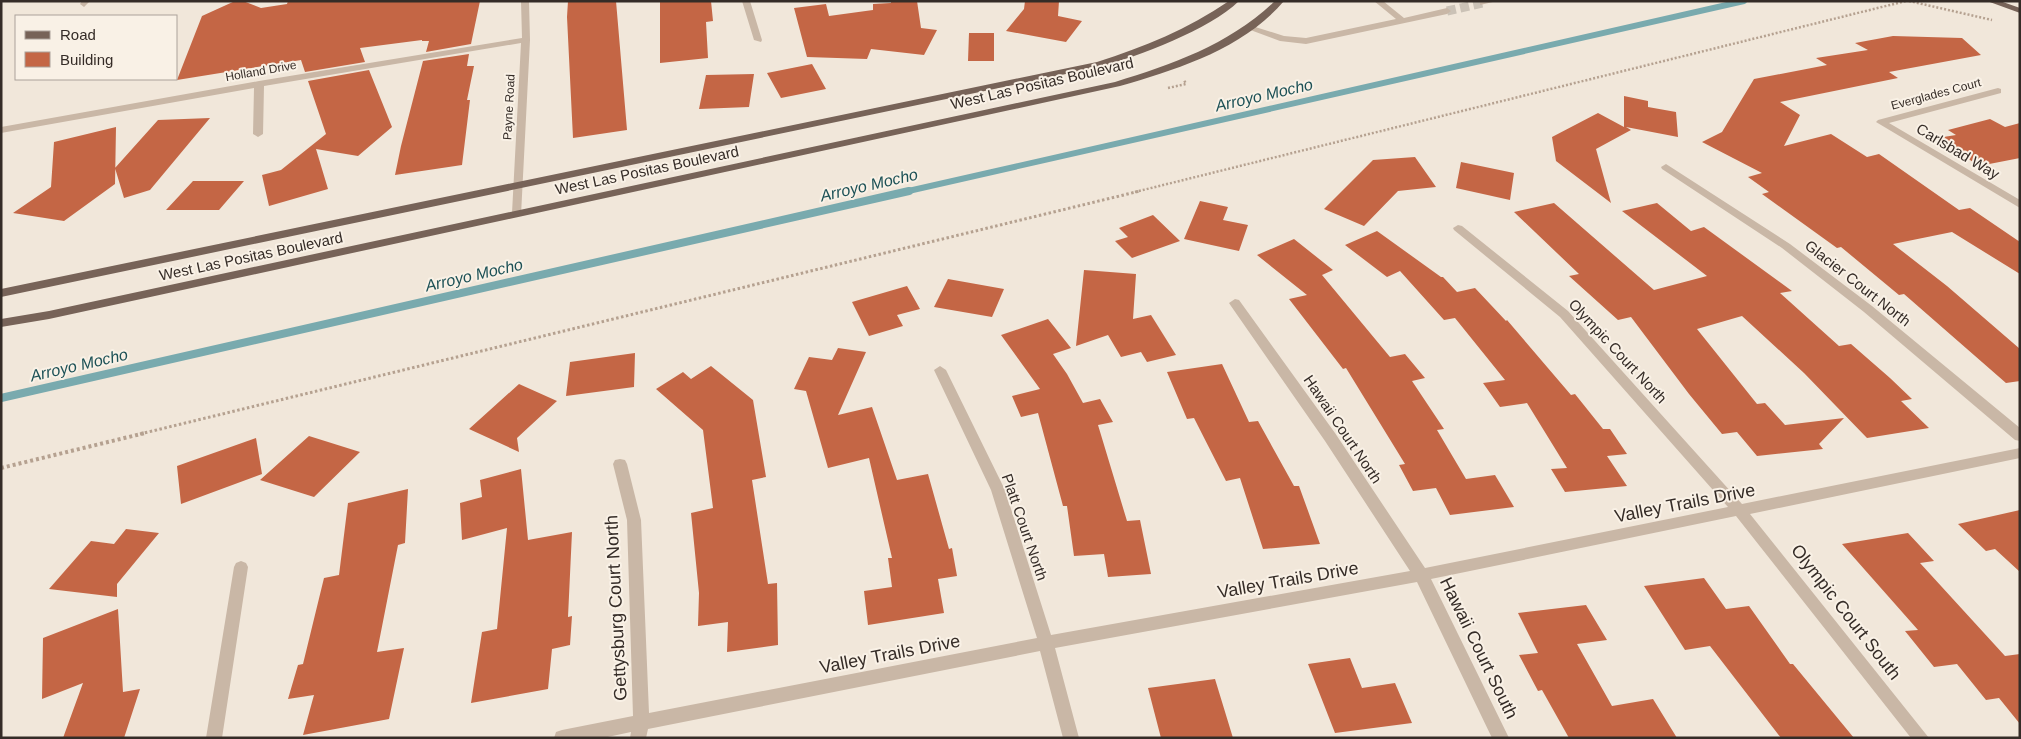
<svg xmlns="http://www.w3.org/2000/svg" width="2021" height="739" font-family="Helvetica,sans-serif">
<style>
.lines{fill:none;stroke-linecap:round;stroke-linejoin:round}
.stream-far1{stroke:#79aaae;stroke-width:6}
.stream{stroke:#79aaae;stroke-width:8}
.building{fill:#c46645}
.minor-tunnel{stroke:#cbc2b6;stroke-width:9;stroke-dasharray:9 4.5;stroke-linecap:butt}
.path-far2{stroke:#b5a190;stroke-width:2.5;stroke-dasharray:2 2;stroke-linecap:butt}
.path-far1{stroke:#b5a190;stroke-width:3;stroke-dasharray:2.5 2.5;stroke-linecap:butt}
.path{stroke:#b5a190;stroke-width:4;stroke-dasharray:3 3;stroke-linecap:butt}
.minor{fill:#c9b7a6;fill-rule:evenodd}
.major{fill:#776358;fill-rule:evenodd}
.labels{text-anchor:middle;dominant-baseline:central;stroke-width:4;stroke-linejoin:round;paint-order:stroke}
.far-street-label{font-size:12px;fill:#352c27;stroke:#f9f1e6}
.street-label{font-size:15px;fill:#352c27;stroke:#f9f1e6}
.water-label{font-size:16px;font-style:italic;fill:#1d5156;stroke:#f9f1e6}
.near-street-label{font-size:18px;fill:#352c27;stroke:#f9f1e6}
</style>
<rect width="100%" height="100%" fill="#f1e7da"/>
<g class="lines">
<path class="stream-far1" d="M904 192 1744 1"/>
<path class="stream" d="M1 398 909 191"/>
</g>
<path class="building" d="M235 1H243L261 8 287 4 288 1H480L471 44 426 52 429 41H422V40L360 48 365 62 305 72 301 60 177 80 202 16Z
M568 1H616L627 130 573 138 567 17Z
M660 1H711L713 21 706 22 708 58 660 63Z
M891 1H917L921 28 937 30 924 55 871 49 867 59 807 57 794 8 826 4 829 16 873 10V4L891 3Z
M1025 1H1059L1058 16 1082 21 1066 42 1006 31 1024 9Z
M969 33H994V61H968Z
M1893 36 1962 38 1981 55 1889 72 1898 78 1780 102 1800 115 1784 146 1831 134 1867 157 1879 154 1959 210 1970 208 2020 242V274L1952 232 1893 244 1947 286 2020 349V381L2006 383 1904 294 1899 295 1841 247 1837 248 1762 194 1769 192 1748 177 1762 173 1702 142 1722 132 1754 79 1827 65 1816 58 1868 50 1855 43Z
M469 54 467 66H474L467 100H470L462 165 395 175 401 146 423 61Z
M812 64 826 89 781 98 767 73Z
M369 70 392 127 358 156 316 149 328 189 269 206 262 175 281 170 326 134 308 81Z
M754 74 749 107 699 109 706 75Z
M1624 96 1648 101V107L1676 112 1678 137 1626 127 1631 130 1596 149 1611 203 1556 161 1552 137 1598 113 1624 127Z
M210 118 150 190 124 198 115 168 158 120Z
M1990 119 2005 127 2020 123V158L1979 166 1937 138 1956 135 1948 130Z
M116 127 115 184 64 221 13 213 51 187 54 142Z
M1415 157 1436 187 1398 191 1364 226 1324 209 1373 160Z
M1461 162 1514 173 1510 200 1456 188Z
M193 181H244L219 210H166Z
M1200 201 1228 207 1223 220 1248 225 1239 251 1184 239Z
M1554 203 1654 290 1707 276 1622 211 1657 203 1691 231 1704 227 1792 291 1780 293 1839 346 1851 344 1890 378 1912 399 1901 401 1929 428 1867 438 1804 373 1742 316 1697 329 1757 404 1765 403 1785 425 1844 418 1819 444 1823 449 1757 456 1737 432 1722 434 1689 394 1631 317 1618 320 1569 276 1579 274 1514 212Z
M1153 215 1180 241 1132 258 1115 241 1128 237 1119 228Z
M1377 231 1441 277H1443L1457 292 1475 288 1506 321 1507 320 1571 395 1575 394 1603 429H1610L1627 454 1607 456 1627 486 1565 492 1551 469 1567 468 1527 403 1500 407 1483 383 1505 380 1455 318 1444 320 1400 271 1387 277 1345 245Z
M1294 239 1333 270 1322 275 1390 357 1405 354 1425 378 1412 381 1444 429 1437 430 1466 479 1495 475 1514 507 1450 515 1436 488 1413 491 1399 465 1405 464 1346 368 1343 369 1289 299 1307 295 1257 255Z
M1084 270 1136 274 1133 319 1151 315 1176 355 1147 362 1141 352 1121 357 1108 335 1076 346Z
M948 279 1004 289 992 317 934 307Z
M907 286 920 309 897 315 903 326 869 336 852 302Z
M1048 319 1071 348 1053 354 1067 374 1083 403 1100 399 1113 422 1098 425 1127 521 1140 520 1151 574 1108 577 1104 554 1074 556 1067 506H1063L1038 413 1021 417 1012 396 1040 389 1001 335Z
M838 348 866 352 838 415 872 407 897 480 928 474 949 549 952 548 957 576 938 579 944 613 868 625 864 591 892 587 888 558H892L869 458 828 468 806 391 794 389 809 357 832 360Z
M635 353 634 387 566 396 570 362Z
M1222 364 1249 422 1258 421 1294 486H1299L1320 544 1263 549 1240 478 1226 481 1194 418 1187 419 1167 372Z
M711 366 753 400 766 477 752 480 768 584 777 583 778 645 727 652 728 622 698 626 699 593 691 513 713 508 703 430 656 389 683 372 691 379Z
M519 384 557 401 517 438 519 452 469 429Z
M309 436 360 452 314 497 260 480Z
M256 438 262 474 181 504 177 466Z
M521 469 528 540 572 532 568 617 572 616 570 645 552 649 548 689 471 703 482 632 497 629 507 528 462 540 460 503 482 497 480 480Z
M408 489 405 543 398 545 377 652 404 648 389 719 303 735 314 695 288 699 298 665 303 664 324 578 339 575 348 503Z
M2020 510V572L1995 549 1986 551 1958 524Z
M126 529 159 533 117 584V597L49 589 91 541 114 544Z
M1908 533 1934 561 1920 563 2005 656 2020 654V724L1999 698 1986 700 1957 664 1934 667 1905 631 1918 630 1842 544Z
M1704 578 1726 609 1749 606 1790 664H1793L1854 738H1781L1710 646 1685 650 1644 586Z
M1586 605 1607 640 1577 644 1612 706 1653 699 1677 738H1569L1542 690 1538 691 1519 655 1538 653 1518 613Z
M118 609 123 692 140 689 124 738H63L83 683 42 699 43 638Z
M1350 658 1362 688 1395 683 1412 723 1335 733 1308 664Z
M1215 679 1233 738H1161L1148 688Z"/>
<g class="lines">
<path class="minor-tunnel" d="M1447 11 1483 3"/>
<path class="path-far2" d="M1909 1 1992 20
M1168 88 1186 84 1184 80
M1135 192 1906 1"/>
<path class="path-far1" d="M140 434 1140 191"/>
<path class="path" d="M1 468 145 433"/>
<path class="minor" d="M82 1H90L84 7 80 4Z
M521 1H529L530 40 521 215H513L512 213 521 43 264 86 263 134 258 137 253 134 254 88 1 133V127L259 81 522 38Z
M742 1H750L762 40 761 42 754 40Z
M1374 1H1383L1404 18 1447 8 1451 11 1447 14 1306 44 1280 41 1245 28 1249 25 1284 36 1306 38 1396 19Z
M1480 1H1497L1480 5Z
M1998 88 2001 89V93L1889 123 2020 200V208L1876 122 1878 120Z
M1666 164 1790 244 1872 306 2020 428V441L2015 440 1864 312 1782 248 1662 169 1661 167Z
M1458 225 1462 226 1568 311 1742 504 2020 448V458L1750 514 1929 738H1911L1736 516 1431 579 1509 738H1492L1417 582 1055 648 1079 738H1063L1040 651 648 729 646 738H630L631 732 603 738H554L556 732 562 730 633 716 627 520 613 464 615 460 620 459 625 460 627 464 641 520 649 713 1037 638 991 490 934 370 940 366 946 370 1005 490 1051 635 1410 571 1325 441 1231 306 1229 303 1235 299 1239 300 1335 433 1425 568 1728 507 1560 317 1454 230 1453 228Z
M241 561 246 563 248 567 222 738H206L234 567 236 563Z"/>
<path class="major" d="M1229 1H1239C1209 30 1139 56 1099 67L1 297V289L1097 62C1144 47 1188 29 1229 1Z
M1275 1H1284C1243 49 1178 69 1120 86L49 319 1 327V319L49 311 1115 82C1174 64 1230 44 1275 1Z
M1987 1H2000L2020 8V13Z"/>
</g>
<g class="labels">
<g class="far-street-label">
<text transform="translate(261 71) rotate(-10)">Holland Drive</text>
<text transform="translate(1936 94) rotate(-15)">Everglades Court</text>
<text transform="translate(509 107) rotate(-87)">Payne Road</text>
</g>
<g class="street-label">
<text transform="translate(1042 83) rotate(-13)">West Las Positas Boulevard</text>
<text transform="translate(1958 151) rotate(31)">Carlsbad Way</text>
<text transform="translate(647 170) rotate(-12)">West Las Positas Boulevard</text>
<text transform="translate(251 256) rotate(-12)">West Las Positas Boulevard</text>
<text transform="translate(1858 283) rotate(38)">Glacier Court North</text>
<text transform="translate(1618 351) rotate(47)">Olympic Court North</text>
<text transform="translate(1343 429) rotate(56)">Hawaii Court North</text>
<text transform="translate(1025 527) rotate(71)">Platt Court North</text>
</g>
<g class="water-label">
<text transform="translate(1264 95) rotate(-13)">Arroyo Mocho</text>
<text transform="translate(869 185) rotate(-13)">Arroyo Mocho</text>
<text transform="translate(474 275) rotate(-13)">Arroyo Mocho</text>
<text transform="translate(79 365) rotate(-13)">Arroyo Mocho</text>
</g>
<g class="near-street-label">
<text transform="translate(1685 503) rotate(-11)">Valley Trails Drive</text>
<text transform="translate(1288 580) rotate(-10)">Valley Trails Drive</text>
<text transform="translate(616 608) rotate(-93)">Gettysburg Court North</text>
<text transform="translate(1846 612) rotate(52)">Olympic Court South</text>
<text transform="translate(1479 648) rotate(64)">Hawaii Court South</text>
<text transform="translate(890 654) rotate(-11)">Valley Trails Drive</text>
</g>
</g>
<rect width="2021" height="739" fill="none" stroke="#352c27" stroke-width="5"/>
<rect x="15" y="15" width="162" height="65" fill="#f9f1e6" stroke="#aba29a"/>
<rect x="25" y="31" width="25" height="8" fill="#776358" stroke="#aba29a"/>
<text x="60" y="40" font-size="15" fill="#352c27">Road</text>
<rect x="25" y="52" width="25" height="15" fill="#c46645" stroke="#aba29a"/>
<text x="60" y="65" font-size="15" fill="#352c27">Building</text>
</svg>
